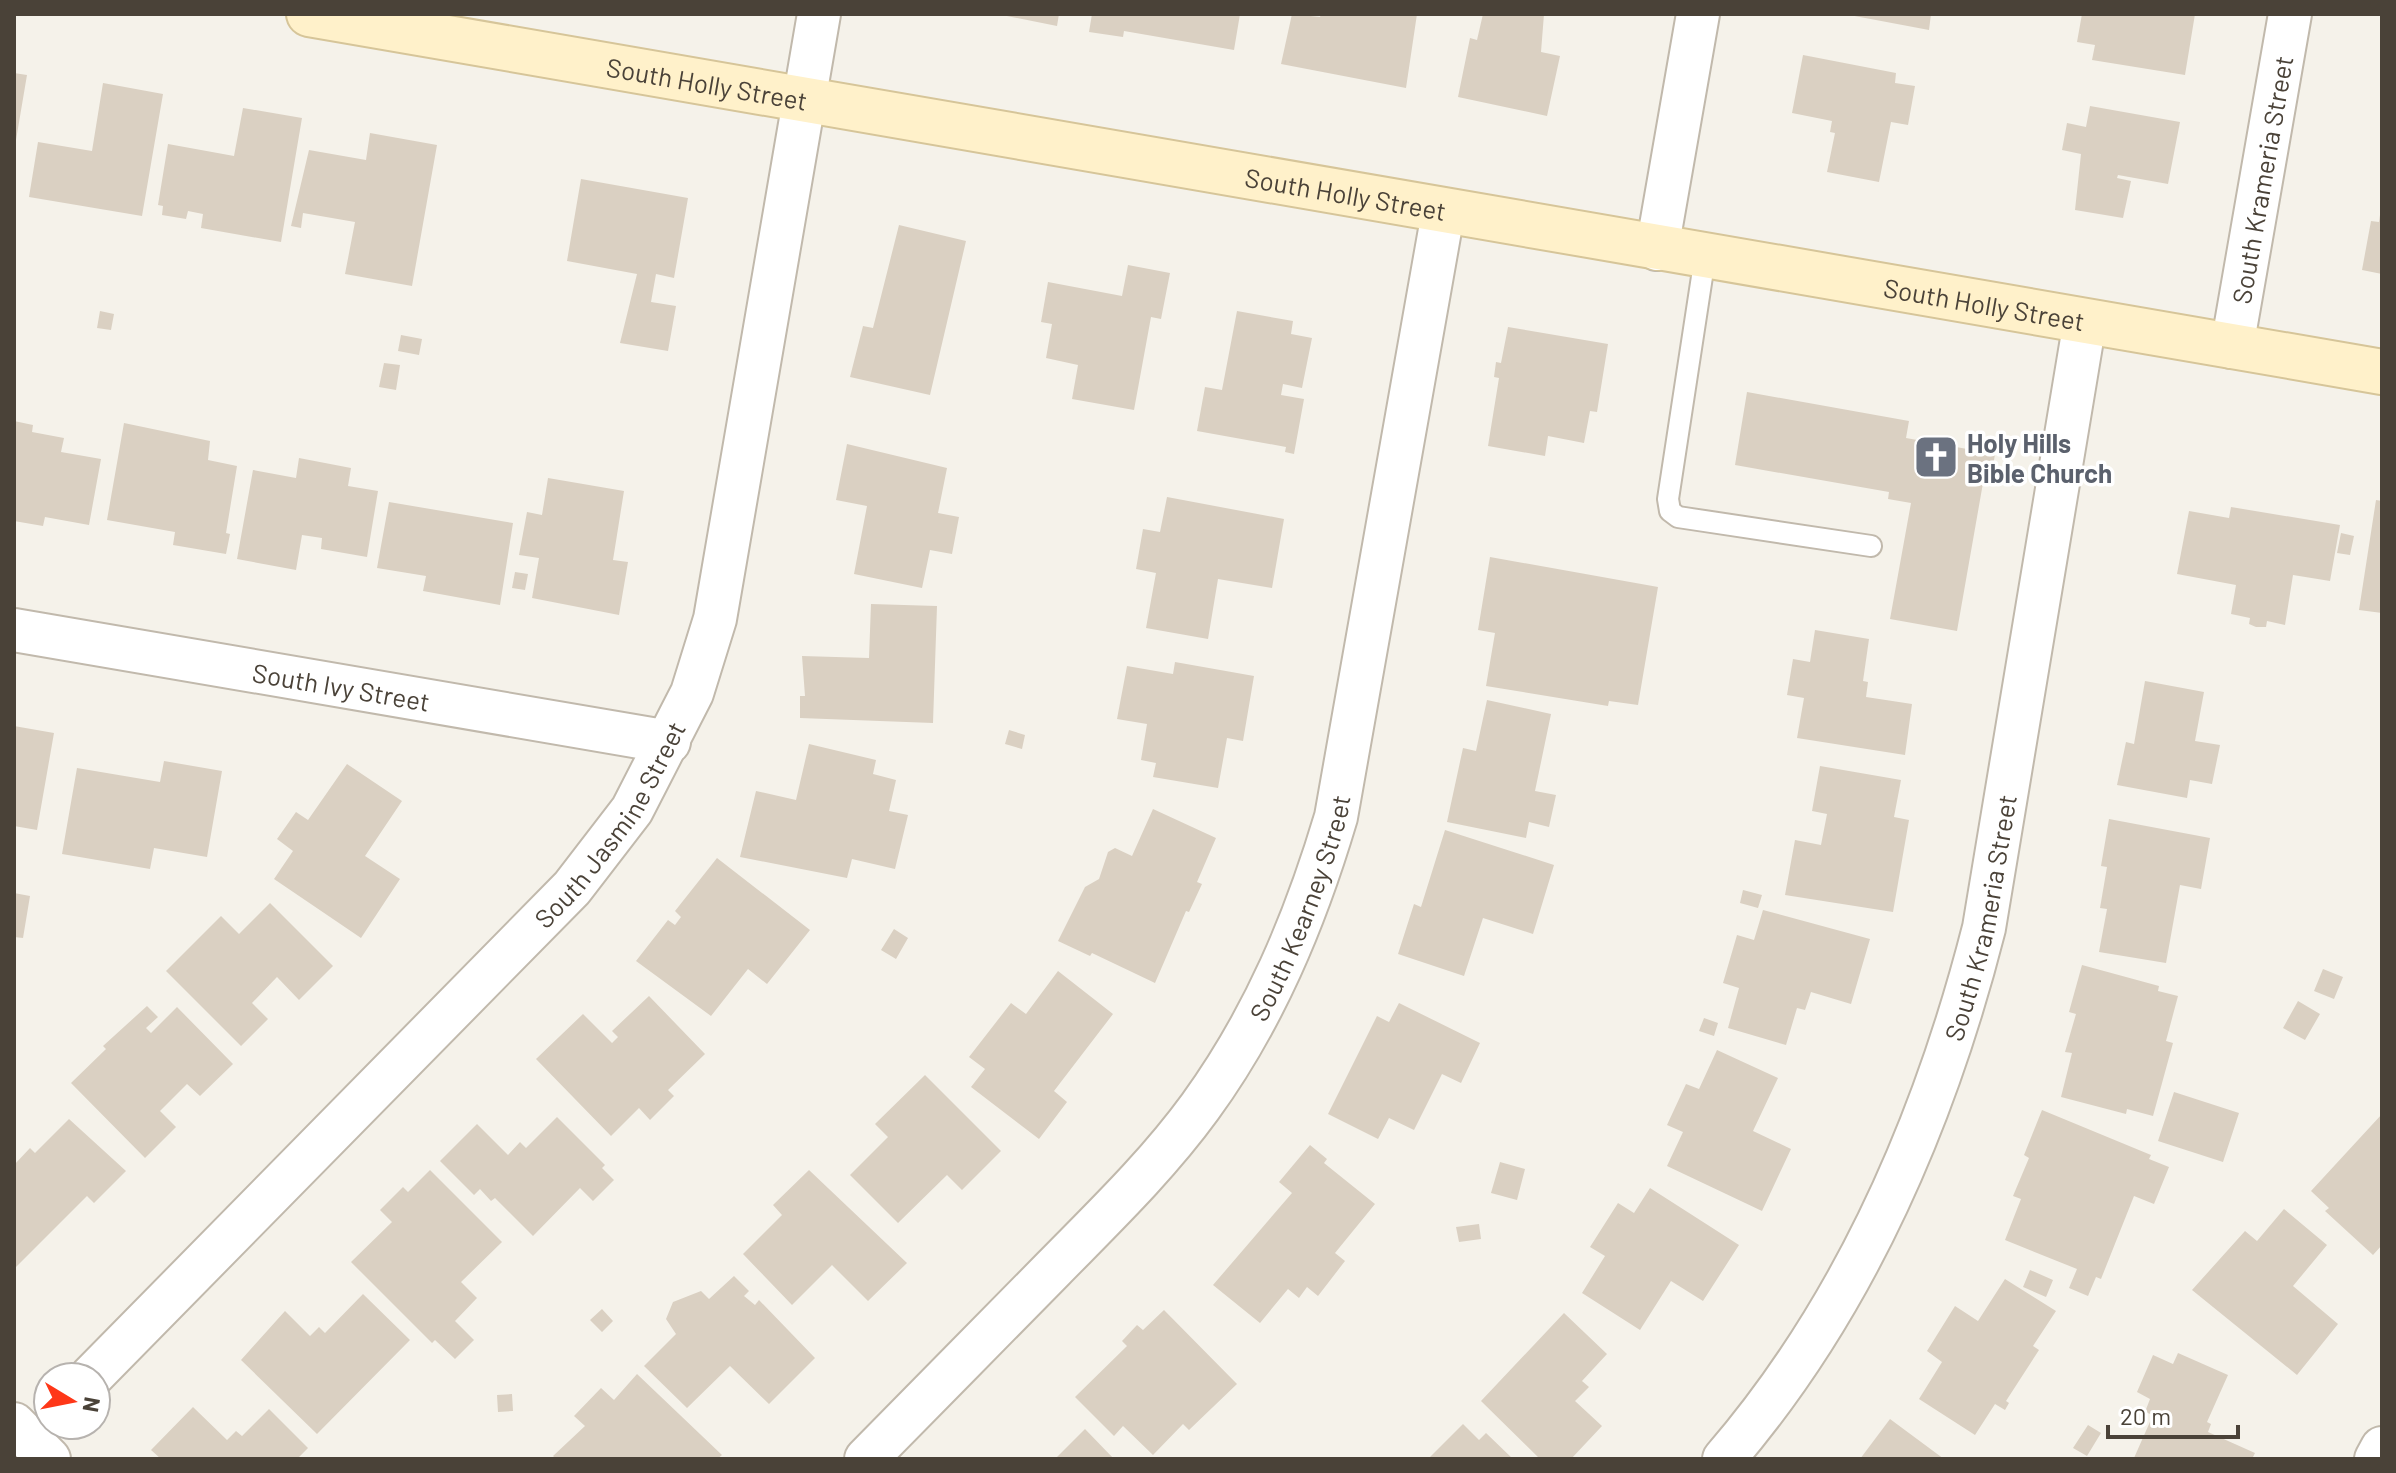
<svg xmlns="http://www.w3.org/2000/svg" width="2396" height="1473" font-family="Barlow,sans-serif">
<style>
.building{fill:#dad0c2}
.lines{fill:none;stroke-linecap:round;stroke-linejoin:round}
.lane-casing{stroke:#c1b9ac;stroke-width:24}
.street-casing{stroke:#c1b9ac;stroke-width:46}
.secondary-casing{stroke:#d6c599;stroke-width:48}
.lane{stroke:#fff;stroke-width:20}
.street{stroke:#fff;stroke-width:42}
.secondary{stroke:#fff1ca;stroke-width:44}
.labels{text-anchor:middle;dominant-baseline:central;stroke-width:7;stroke-linejoin:round;paint-order:stroke}
.street-label{font-size:26px;fill:#4a4238;stroke:#fff}
.worship-label{font-size:26px;font-weight:bold;fill:#5b616d;stroke:#fff;text-anchor:start}
</style>
<rect width="100%" height="100%" fill="#f5f2ea"/>
<path class="building" d="M997 14H1059L1057 26Z
M1092 14H1240L1234 50 1124 31 1123 37 1089 32Z
M1292 14 1320 17 1321 14H1417L1406 88 1281 64Z
M1483 14H1544L1541 52 1560 56 1547 116 1458 97 1470 38 1477 40Z
M1844 14H1931L1929 30Z
M2082 14H2195L2185 75 2092 60 2095 45 2077 42Z
M1803 55 1896 73 1895 83 1915 86 1908 125 1891 122 1879 182 1827 172 1835 133 1830 132 1832 121 1792 113Z
M14 73 27 75 16 140H14Z
M103 83 163 94 142 216 29 197 38 142 92 151Z
M2090 106 2180 122 2168 184 2118 175 2117 178 2131 181 2123 218 2075 210 2081 154 2062 150 2067 123 2086 127Z
M243 108 302 118 281 242 201 228 203 214 188 211 186 219 162 215 163 206 158 205 168 144 234 156Z
M370 133 437 145 412 286 345 274 355 222 303 213 301 228 291 226 309 150 366 160Z
M581 179 688 198 674 278 656 274 651 302 676 306 668 351 620 343 637 274 567 261Z
M2380 215H2382V274L2362 270 2371 221 2379 222Z
M899 225 966 241 930 395 850 377 863 326 873 328Z
M1128 265 1170 273 1161 319 1151 317 1134 410 1072 399 1078 365 1046 358 1052 324 1041 322 1048 282 1122 296Z
M100 311 114 314 111 330 97 328Z
M1237 311 1293 321 1291 334 1312 338 1302 388 1283 384 1281 395 1304 399 1294 454 1285 452 1286 447 1197 431 1205 387 1222 390Z
M1508 327 1608 344 1597 412 1590 411 1584 443 1548 436 1545 456 1488 446 1499 378 1494 377 1496 362 1501 363Z
M401 335 422 339 419 355 398 351Z
M384 363 400 365 396 390 379 387Z
M1747 392 1909 421 1906 438 1995 454 1990 485 1983 483 1957 631 1890 619 1911 503 1888 499 1889 492 1735 465Z
M14 421 33 425 32 432 64 438 61 452 101 459 89 525 45 517 43 526 14 521Z
M124 423 210 441 208 460 237 466 226 533 230 534 226 554 173 545 175 532 107 520Z
M847 444 947 468 938 513 959 517 952 554 930 550 922 588 854 574 867 506 836 500Z
M299 458 351 468 348 486 378 491 367 557 321 549 322 538 302 535 296 570 237 559 253 470 296 478Z
M548 478 624 491 613 560 628 562 619 615 532 598 539 558 519 555 527 512 542 515Z
M1167 497 1284 519 1272 588 1218 579 1208 639 1146 628 1156 573 1136 569 1143 529 1160 532Z
M2376 500 2382 501V613L2359 610Z
M389 502 513 523 500 605 423 591 426 576 377 568Z
M2231 507 2340 525 2330 581 2293 575 2285 625 2267 621 2266 627H2256L2249 624 2250 618 2231 614 2236 585 2177 574 2189 511 2229 518Z
M2341 533 2354 536 2350 555 2337 553Z
M1490 557 1658 587 1638 705 1609 701 1608 706 1486 686 1495 633 1478 630Z
M515 572 528 574 525 590 512 588Z
M871 604 937 606 933 723 800 718V696H805L802 656 869 658Z
M1815 630 1869 639 1863 681 1868 682 1866 697 1912 704 1905 755 1797 738 1804 698 1787 695 1793 659 1810 662Z
M1175 662 1254 676 1243 741 1227 738 1218 788 1153 777 1156 763 1141 760 1147 724 1117 719 1127 666 1173 674Z
M2145 681 2204 692 2195 741 2220 745 2212 784 2190 780 2187 798 2117 785 2126 742 2134 744Z
M1487 700 1551 714 1535 791 1556 795 1549 827 1529 822 1526 838 1447 822 1463 748 1476 751Z
M14 726 54 733 37 830 14 826Z
M1009 730 1025 735 1022 749 1005 744Z
M809 744 876 760 873 774 896 780 889 811 908 815 895 869 852 859 847 878 740 857 756 791 796 800Z
M164 761 222 771 207 857 154 848 150 869 62 854 77 768 160 782Z
M347 764 402 801 365 856 400 879 361 938 274 879 293 851 277 839 296 812 308 820Z
M1820 766 1901 780 1894 817 1909 820 1893 912 1785 895 1795 840 1821 845 1827 814 1812 811Z
M1153 809 1216 838 1197 882 1202 884 1189 912 1186 911 1155 983 1092 953 1090 956 1058 941 1085 887 1099 879 1108 852 1115 848 1132 856Z
M2109 819 2210 838 2201 889 2180 885 2166 963 2099 952 2107 909 2100 908 2107 867 2101 866Z
M1445 830 1554 865 1533 934 1483 918 1464 976 1398 954 1414 904 1421 907Z
M717 858 810 930 767 984 748 969 711 1016 636 961 668 920 675 925 681 917 675 911Z
M1743 890 1762 895 1758 908 1740 903Z
M14 893 30 896 23 938 14 937Z
M270 903 333 966 299 1000 277 977 252 1003 268 1019 241 1046 166 971 221 916 239 934Z
M1763 910 1870 939 1851 1004 1811 992 1805 1010 1797 1008 1786 1045 1728 1028 1739 988 1723 983 1737 935 1754 940Z
M894 929 908 938 896 959 881 950Z
M2082 965 2159 986 2158 991 2178 996 2166 1041 2173 1043 2153 1116 2127 1109 2126 1114 2061 1097 2072 1053 2065 1052 2076 1014 2069 1012Z
M2323 969 2343 977 2334 999 2314 991Z
M1058 971 1113 1014 1054 1091 1067 1102 1039 1139 971 1087 985 1069 969 1057 1011 1003 1026 1014Z
M649 996 705 1054 668 1090 674 1096 650 1120 639 1108 611 1136 536 1059 583 1014 612 1043 618 1037 612 1031Z
M2298 1001 2320 1014 2305 1040 2283 1028Z
M1399 1003 1480 1043 1461 1083 1442 1074 1414 1130 1389 1118 1378 1139 1328 1114 1377 1016 1389 1022Z
M147 1006 158 1017 146 1028 151 1033 177 1007 233 1064 200 1096 187 1084 160 1111 176 1127 145 1158 71 1083 106 1049 103 1046Z
M1704 1018 1718 1023 1714 1036 1699 1031Z
M1717 1050 1778 1078 1753 1131 1791 1149 1762 1211 1667 1166 1683 1132 1667 1125 1686 1084 1699 1089Z
M925 1075 1001 1151 962 1190 947 1175 898 1223 850 1175 888 1137 875 1124Z
M2174 1092 2239 1113 2223 1162 2158 1141Z
M2042 1110 2151 1155 2149 1159 2169 1167 2154 1204 2134 1196 2101 1279 2096 1277 2088 1296 2069 1288 2077 1269 2005 1240 2021 1199 2013 1196 2029 1158 2024 1155Z
M2382 1114V1245L2373 1255 2325 1211 2329 1208 2311 1191Z
M557 1117 605 1165 602 1168 614 1180 593 1201 580 1188 533 1236 495 1198 491 1201 480 1189 474 1195 440 1161 477 1124 508 1155 520 1142 526 1148Z
M69 1119 126 1171 94 1203 87 1196 14 1269V1165L30 1148 35 1153Z
M1310 1145 1327 1159 1324 1163 1375 1204 1335 1253 1345 1261 1318 1296 1307 1287 1299 1298 1288 1289 1260 1323 1213 1285 1292 1193 1279 1182Z
M1500 1162 1525 1169 1517 1200 1491 1193Z
M430 1170 502 1242 461 1282 477 1298 455 1321 474 1340 455 1359 435 1340 432 1343 351 1262 392 1222 380 1210 403 1187 408 1192Z
M809 1170 907 1263 868 1301 832 1265 792 1305 743 1254 782 1215 773 1205Z
M1650 1188 1739 1245 1703 1301 1671 1281 1640 1330 1582 1293 1605 1256 1590 1247 1618 1203 1634 1213Z
M2284 1209 2327 1245 2293 1286 2338 1324 2297 1375 2192 1290 2245 1231 2257 1241Z
M1479 1224 1481 1239 1459 1242 1456 1227Z
M2030 1270 2053 1280 2046 1297 2023 1287Z
M734 1276 749 1291 744 1296 755 1305 759 1300 815 1358 769 1404 730 1366 687 1408 644 1366 676 1334 666 1319 673 1302 701 1291 709 1299Z
M2005 1279 2056 1311 2033 1346 2039 1350 2006 1401 2009 1403 2005 1410 1995 1404 1975 1435 1919 1399 1942 1362 1927 1351 1955 1306 1978 1321Z
M363 1294 410 1340 317 1434 241 1360 285 1311 310 1336 319 1327 325 1333Z
M602 1309 613 1321 602 1332 590 1320Z
M1164 1310 1237 1384 1189 1430 1183 1424 1153 1455 1123 1426 1114 1436 1075 1397 1127 1346 1122 1341 1137 1325 1143 1330Z
M1564 1313 1607 1354 1582 1381 1589 1387 1575 1401 1602 1426 1571 1459H1540L1481 1401Z
M2178 1353 2228 1375 2207 1422 2211 1424 2208 1432 2255 1453 2252 1459 2134 1458 2153 1415 2145 1412 2150 1399 2137 1392 2153 1355 2173 1364Z
M637 1374 722 1455 717 1459H556L553 1456 585 1426 574 1416 601 1388 614 1400Z
M512 1394 513 1411 498 1412 497 1395Z
M193 1407 227 1440 236 1431 242 1436 269 1409 308 1448 297 1459H161L151 1450Z
M1890 1419 1944 1459H1860Z
M1463 1424 1479 1440 1486 1433 1513 1459H1428Z
M2088 1425 2101 1433 2087 1456 2073 1448Z
M1085 1429 1114 1459H1055Z"/>
<g class="lines">
<g class="lane-casing">
<path id="lane" d="M1705 257 1668 499 1670 511 1678 517 1871 546"/>
</g>
<g class="street-casing">
<g id="street">
<path d="M1657 249 1698 14"/>
<path id="s1" d="M2232 347 2290 14"/>
<path id="s2" d="M14 630 669 742"/>
<path id="s3" d="M91 1377 572 888 632 810 692 693 715 619 819 14"/>
<path d="M14 1424 49 1459"/>
<path id="s4" d="M866 1459C928 1396 991 1332 1053 1269 1104 1217 1157 1166 1200 1107 1264 1019 1305 921 1336 817L1443 213"/>
<path id="s5" d="M1724 1459C1855 1307 1935 1120 1984 928L2085 321"/>
<path d="M2376 1459 2382 1448"/>
</g>
</g>
<g class="secondary-casing">
<g id="secondary">
<path id="s6" d="M309 14 2382 372"/>
</g>
</g>
<use href="#lane" class="lane"/>
<use href="#street" class="street"/>
<use href="#secondary" class="secondary"/>
</g>
<defs>
<g id="church-square" transform="scale(2.3)"><rect x="-9" y="-9" width="18" height="18" rx="4" fill="#6b7280" stroke="#fff"/><path d="M-1.2-6h2.4v3.5h3.3v2.4h-3.3V6h-2.4V-.1h-3.3v-2.4h3.3Z" fill="#fff"/></g>
</defs>
<g fill-rule="evenodd">
<use href="#church-square" x="1936" y="457"/>
</g>
<g class="labels">
<g class="street-label">
<text stroke="none"><textPath href="#s6" startOffset="404">South Holly Street</textPath></text>
<text stroke="none"><textPath href="#s1" startOffset="170">South Krameria Street</textPath></text>
<text stroke="none"><textPath href="#s6" startOffset="1052">South Holly Street</textPath></text>
<text stroke="none"><textPath href="#s6" startOffset="1700">South Holly Street</textPath></text>
<text stroke="none"><textPath href="#s2" startOffset="332">South Ivy Street</textPath></text>
<text stroke="none"><textPath href="#s3" startOffset="760">South Jasmine Street</textPath></text>
<text stroke="none"><textPath href="#s4" startOffset="710">South Kearney Street</textPath></text>
<text stroke="none"><textPath href="#s5" startOffset="606">South Krameria Street</textPath></text>
</g>
<g class="worship-label">
<text x="1967" y="442">Holy Hills<tspan x="1967" dy="30">Bible Church</tspan></text>
</g>
</g>
<rect width="2396" height="1473" fill="none" stroke="#4a4238" stroke-width="32"/>
<g transform="translate(72 1401) rotate(100)"><circle r="38" fill="#ffffff" stroke="#b7b3af" stroke-width="2"/>
<path d="M0-6L14 30L0 20L-14 30Z" fill="#fe3718"/>
<text y="-12" font-size="22" font-weight="bold" text-anchor="middle" fill="#4a4238">N</text>
</g>
<path d="M2108 1425v12h130v-12" fill="none" stroke="#4a4238" stroke-width="4"/>
<text x="2120" y="1425" font-size="24" fill="#4a4238" stroke="#ffffff" stroke-width="6" paint-order="stroke">20 m</text>
</svg>
